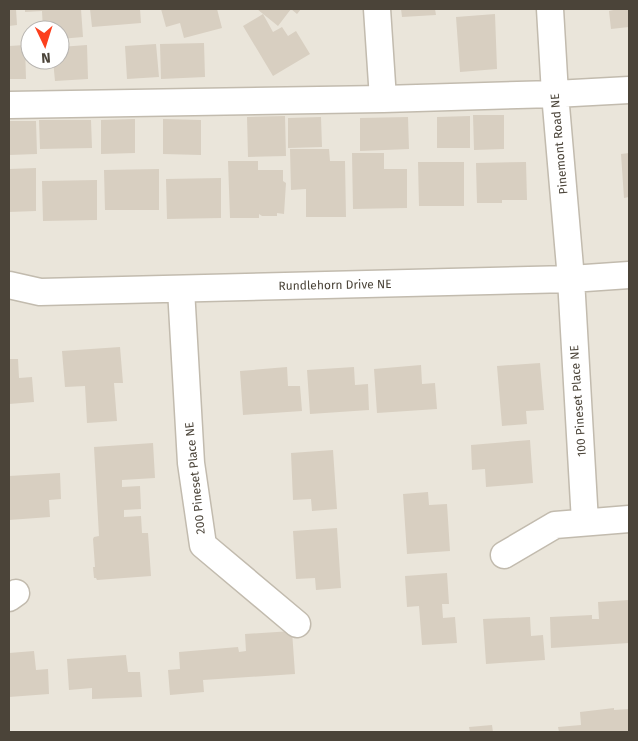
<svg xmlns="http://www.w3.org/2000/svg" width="638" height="741" font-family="'Fira Sans',sans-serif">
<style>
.residential{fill:#eae5da;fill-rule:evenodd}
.building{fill:#d8cfc1}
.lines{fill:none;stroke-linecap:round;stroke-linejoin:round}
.minor-casing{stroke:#c2bbae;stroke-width:29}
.minor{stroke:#fff;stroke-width:26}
.labels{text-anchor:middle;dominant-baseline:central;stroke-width:4;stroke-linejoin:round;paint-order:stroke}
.street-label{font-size:12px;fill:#4b4439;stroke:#fff}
</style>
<rect width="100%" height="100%" fill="#f6f3ec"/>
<path class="residential" d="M9 9H629V732H9ZM30 30H60V60H30Z"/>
<path class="building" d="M9 9H16L17 25 9 26Z
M25 9H81L83 37 60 39V30H43L42 11 25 12Z
M90 9H140L141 23 92 27Z
M161 9H217L222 28 184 38 180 23 166 27Z
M257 9H301L297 14 291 9 278 26Z
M401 9H435L436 15 402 17Z
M618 9H629V27L611 29 609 11Z
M263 14 273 32 282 27 288 36 296 31 310 54 273 76 243 26Z
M495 14 497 69 460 72 456 17Z
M204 43 205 77 161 79 160 44Z
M156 44 159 77 127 79 125 46Z
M25 45 26 79H9V46Z
M87 45 88 79 55 81 53 60H60V47Z
M473 115H504V149L474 150Z
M285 116 286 156 248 157 247 117Z
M470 116V148H437V117Z
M321 117 322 147 288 148V118Z
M408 117 409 149 360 151V118Z
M135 119V153L101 154V120Z
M163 119 201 120V155L163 154Z
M39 120H91L92 148 40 149Z
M9 121H36L37 154 9 155Z
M290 149H329L330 161H345L346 217H306V189L291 190Z
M352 153H384V169H407V208L353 209Z
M629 153V197L624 198 621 154Z
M228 161H258V170H283V181L286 183 284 214 277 213V216H262L259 214V218H230Z
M418 162H464V206H419Z
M526 162 527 200H502V203H477L476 163Z
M36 168V211L9 212V169Z
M159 169V210H105L104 170Z
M221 178V218L167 219 166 179Z
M97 180V220L43 221 42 181Z
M120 347 123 383H114L117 421 87 423 85 386 65 387 62 351Z
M9 359H18L19 378 32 377 34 402 9 404Z
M540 363 544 410 526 411 527 424 502 426 497 366Z
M421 365 422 384 435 383 437 409 377 413 374 369Z
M287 367 288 386H300L302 411 243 415 240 371Z
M354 367 355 385 368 384 369 410 310 414 307 370Z
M530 440 533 483 486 487 485 469 472 470 471 445Z
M153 443 155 478 122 480V487L140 486 141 509 124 510V517L141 516 142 533H148L151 576 97 580 96 578H94L93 567H95L93 539 94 537 99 536 94 447Z
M333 450 337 509 312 511 311 499 293 500 291 453Z
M60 473 61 499 49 500 50 517 9 520V476Z
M428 492 429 505 447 504 450 551 407 554 403 494Z
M337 528 341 588 316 590 315 578 296 579 293 531Z
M447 573 449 604H442L443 618 455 617 457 643 422 645 419 606 407 607 405 576Z
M629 600V643L551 648 550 617 592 615V619H599L598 602Z
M530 617 531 636 543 635 545 660 486 664 483 619Z
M292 631 295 674 203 680 204 692 170 695 168 670 180 669 179 652 238 647 239 652 246 651 245 634Z
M34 651 36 670 48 669 49 694 9 697V653Z
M126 655 128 672H140L142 697 92 699V688L69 690 67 659Z
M614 708V710L629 709V732H559L558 727 581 725 580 712Z
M492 725 493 732H470L469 727Z"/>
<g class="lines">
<g class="minor-casing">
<path id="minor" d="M550 9 555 94 571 279 585 522
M383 99 555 94 629 90
M9 105 383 99 377 9
M9 285 40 292 571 279 629 275
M181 289 191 463 203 545 297 624
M504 555 555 525 629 519
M9 598 16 593"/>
</g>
<use href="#minor" class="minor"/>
</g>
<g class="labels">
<g class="street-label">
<text transform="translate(559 144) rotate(-95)">Pinemont Road NE</text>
<text transform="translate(335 285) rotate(-1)">Rundlehorn Drive NE</text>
<text transform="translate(578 401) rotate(-94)">100 Pineset Place NE</text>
<text transform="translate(195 478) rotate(-96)">200 Pineset Place NE</text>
</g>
</g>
<rect width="638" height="741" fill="none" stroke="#4b4439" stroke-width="20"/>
<g transform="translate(45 45) rotate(176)"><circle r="24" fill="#ffffff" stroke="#b7b4b0"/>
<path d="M0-4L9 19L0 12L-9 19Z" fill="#fc3f1d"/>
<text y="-8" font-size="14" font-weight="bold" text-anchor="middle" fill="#4b4439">N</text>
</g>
</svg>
